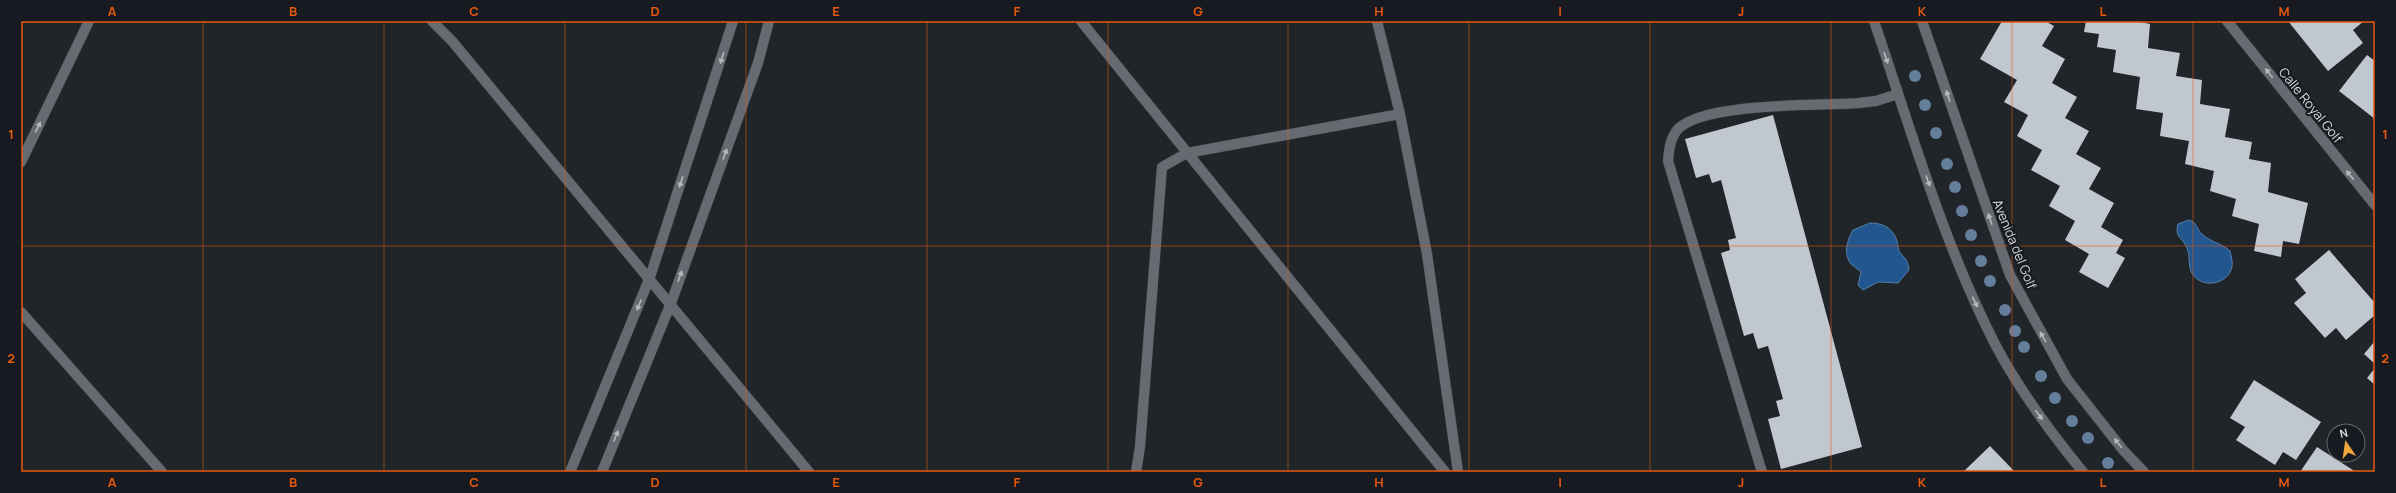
<svg xmlns="http://www.w3.org/2000/svg" width="2396" height="493" font-family="Manrope,sans-serif">
<style>
.water{fill:#21568f;stroke:#587ea7}
.building{fill:#c1c7cf}
.lines{fill:none;stroke-linecap:round;stroke-linejoin:round}
.minor-casing{stroke:#3c3f44;stroke-width:11}
.minor{stroke:#666b72;stroke-width:10}
.tree{fill:#657e9c}
.oneway{fill:#b6babf}
.grid{fill:none;stroke:#e8590c;stroke-width:1;stroke-opacity:0.55}
.labels{text-anchor:middle;dominant-baseline:central;stroke-width:4;stroke-linejoin:round;paint-order:stroke}
.street-label{font-size:13px;fill:#d9dce0;stroke:#171b21}
.neatline{fill:none;stroke:#e8590c;stroke-width:1.5}
.grid-label{font-size:13px;text-anchor:middle;font-weight:bold;fill:#e8590c}
</style>
<rect width="100%" height="100%" fill="#20252a"/>
<path class="water" d="M2189 220C2197 222 2197 230 2202 234 2210 242 2221 243 2230 251 2231 256 2233 262 2232 267 2228 284 2204 289 2193 275 2187 266 2191 257 2187 248 2183 238 2174 237 2178 224Z
M1870 223C1883 223 1893 228 1897 241 1898 244 1898 249 1899 251 1905 260 1907 257 1909 270L1898 283 1878 282 1863 290 1858 285 1861 272C1858 269 1854 267 1851 264 1843 253 1847 241 1853 230Z"/>
<path class="building" d="M2002 21H2045L2054 26 2042 46 2065 59 2052 83 2077 97 2065 118 2089 131 2076 154 2101 168 2089 189 2114 203 2101 227 2123 240 2116 253 2125 258 2108 288 2079 272 2089 254 2065 240 2075 221 2049 206 2060 186 2031 170 2042 150 2017 136 2028 115 2004 102 2017 80 1980 59Z
M2086 21H2136L2150 24 2148 48 2180 53 2176 76 2202 80 2200 104 2230 109 2225 137 2252 142 2249 159 2271 163 2268 192 2308 203 2299 244 2283 241 2281 257 2254 251 2259 224 2232 216 2236 199 2210 191 2214 171 2185 164 2189 141 2160 136 2163 113 2136 109 2140 77 2113 72 2116 50 2097 47 2099 34 2084 32Z
M2288 21H2364L2353 30 2363 43 2328 71Z
M2367 55 2375 61V119L2339 91Z
M1773 115 1862 447 1781 469 1768 419 1780 416 1776 401 1783 399 1768 346 1758 349 1753 333 1744 336 1721 253 1730 250 1728 240 1736 238 1721 180 1712 183 1709 174 1696 178 1685 139Z
M2329 250 2375 303V315L2346 340 2336 328 2325 338 2294 303 2306 293 2295 279Z
M2375 341V364L2364 354Z
M2375 368V385L2367 378Z
M2254 380 2321 422 2296 460 2283 452 2275 465 2236 440 2245 427 2230 418Z
M1990 446 2015 472H1963Z
M2317 447 2356 472H2300Z"/>
<g class="lines">
<g class="minor-casing">
<path id="minor" d="M432 21 452 41 809 472
M1081 21 1445 472
M1377 21 1400 114 1427 254 1458 472
M1874 21C1911 130 1943 243 1996 346 2020 391 2051 433 2083 472
M1922 21 2010 275 2067 379 2123 450 2144 472
M2227 21 2375 205
M21 162 89 21
M21 312 162 472
M570 472 650 277 733 21
M602 472 671 303 758 63 769 21
M1136 472 1140 447 1162 167 1187 153 1400 114
M1762 472 1668 161C1669 150 1670 138 1678 129 1705 102 1819 106 1859 103L1876 101 1898 94"/>
</g>
<use href="#minor" class="minor"/>
</g>
<g class="tree">
<circle cx="1915" cy="76" r="6"/>
<circle cx="1925" cy="105" r="6"/>
<circle cx="1936" cy="133" r="6"/>
<circle cx="1947" cy="164" r="6"/>
<circle cx="1955" cy="187" r="6"/>
<circle cx="1962" cy="211" r="6"/>
<circle cx="1971" cy="235" r="6"/>
<circle cx="1981" cy="261" r="6"/>
<circle cx="1990" cy="281" r="6"/>
<circle cx="2005" cy="310" r="6"/>
<circle cx="2015" cy="331" r="6"/>
<circle cx="2024" cy="347" r="6"/>
<circle cx="2041" cy="376" r="6"/>
<circle cx="2055" cy="398" r="6"/>
<circle cx="2072" cy="421" r="6"/>
<circle cx="2088" cy="438" r="6"/>
<circle cx="2108" cy="463" r="6"/>
</g>
<defs><path id="oneway-solid" d="M-6-.8H1V-3.2L6.5 0L1 3.2V.8H-6Z"/></defs>
<g class="oneway">
<use href="#oneway-solid" transform="translate(722 58) rotate(108)"/>
<use href="#oneway-solid" transform="translate(1886 58) rotate(71)"/>
<use href="#oneway-solid" transform="translate(2269 73) rotate(-128)"/>
<use href="#oneway-solid" transform="translate(1948 96) rotate(-109)"/>
<use href="#oneway-solid" transform="translate(38 127) rotate(-64)"/>
<use href="#oneway-solid" transform="translate(725 154) rotate(-70)"/>
<use href="#oneway-solid" transform="translate(2350 175) rotate(-129)"/>
<use href="#oneway-solid" transform="translate(1928 181) rotate(70)"/>
<use href="#oneway-solid" transform="translate(681 182) rotate(108)"/>
<use href="#oneway-solid" transform="translate(1990 219) rotate(-109)"/>
<use href="#oneway-solid" transform="translate(680 276) rotate(-70)"/>
<use href="#oneway-solid" transform="translate(1975 302) rotate(64)"/>
<use href="#oneway-solid" transform="translate(639 305) rotate(112)"/>
<use href="#oneway-solid" transform="translate(2043 337) rotate(-120)"/>
<use href="#oneway-solid" transform="translate(2039 415) rotate(53)"/>
<use href="#oneway-solid" transform="translate(616 436) rotate(-68)"/>
<use href="#oneway-solid" transform="translate(2118 443) rotate(-129)"/>
</g>
<path class="grid" d="M203 21V472M384 21V472M565 21V472M746 21V472M927 21V472M1108 21V472M1288 21V472M1469 21V472M1650 21V472M1831 21V472M2012 21V472M2193 21V472M21 246H2375"/>
<g class="labels">
<g class="street-label">
<text transform="translate(2311 105) rotate(51)">Calle Royal Golf</text>
<text transform="translate(2015 244) rotate(68)">Avenida del Golf</text>
</g>
</g>
<rect width="2396" height="493" fill="none" stroke="#171b21" stroke-width="44"/>
<g transform="translate(2346 443) rotate(347)"><circle r="19" fill="#171b21" stroke="#65686d"/>
<path d="M0-3L7 15L0 10L-7 15Z" fill="#eea73d"/>
<text y="-6" font-size="11" font-weight="bold" text-anchor="middle" fill="#d9dce0">N</text>
</g>
<rect x="22" y="22" width="2352" height="449" class="neatline"/>
<g class="grid-label">
<text x="112" y="16">A</text>
<text x="293" y="16">B</text>
<text x="474" y="16">C</text>
<text x="655" y="16">D</text>
<text x="836" y="16">E</text>
<text x="1017" y="16">F</text>
<text x="1198" y="16">G</text>
<text x="1379" y="16">H</text>
<text x="1560" y="16">I</text>
<text x="1741" y="16">J</text>
<text x="1922" y="16">K</text>
<text x="2103" y="16">L</text>
<text x="2284" y="16">M</text>
<text x="11" y="139">1</text>
<text x="2385" y="139">1</text>
<text x="11" y="363">2</text>
<text x="2385" y="363">2</text>
<text x="112" y="487">A</text>
<text x="293" y="487">B</text>
<text x="474" y="487">C</text>
<text x="655" y="487">D</text>
<text x="836" y="487">E</text>
<text x="1017" y="487">F</text>
<text x="1198" y="487">G</text>
<text x="1379" y="487">H</text>
<text x="1560" y="487">I</text>
<text x="1741" y="487">J</text>
<text x="1922" y="487">K</text>
<text x="2103" y="487">L</text>
<text x="2284" y="487">M</text>
</g>
</svg>
